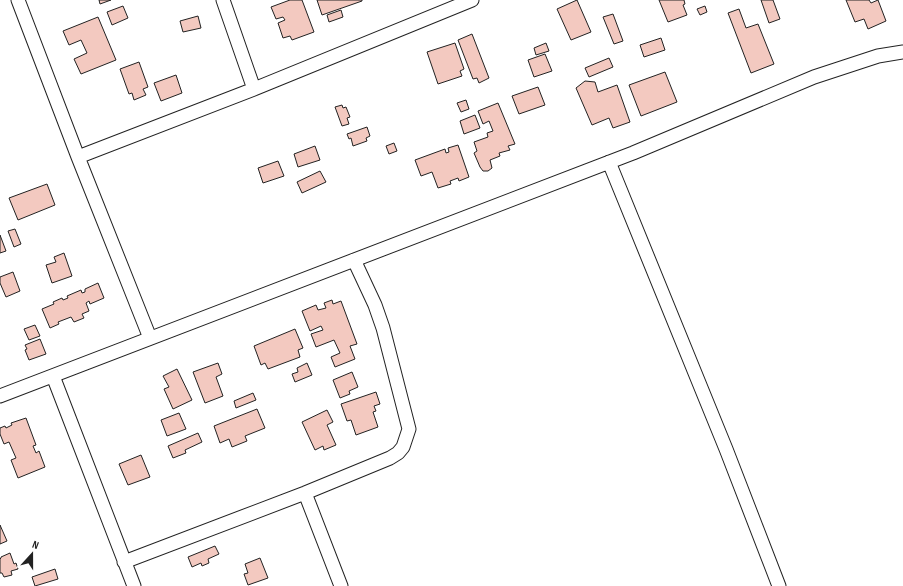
<svg xmlns="http://www.w3.org/2000/svg" width="903" height="586" font-family="'Sofia Sans Condensed',sans-serif">
<style>
.building{fill:#f3c9c0;stroke:#222}
.lines{fill:none;stroke-linecap:round;stroke-linejoin:round}
.street-casing{stroke:#222;stroke-width:15}
.street{stroke:#fff;stroke-width:13}
</style>
<rect width="100%" height="100%" fill="#fff"/>
<path class="building" d="M99 0H111L100 4Z
M290 0H302L314 32 292 40 290 36 283 38 278 23 285 20 283 17 276 19 271 7Z
M317 0H362V1L322 15Z
M577 0 591 32 571 40 557 9Z
M659 0H684L685 4 683 5 687 15 668 22Z
M761 0H773L780 19 769 23Z
M846 0H869L871 3 878 0 886 21 868 29 864 19 855 22Z
M123 6 128 18 112 25 107 12Z
M705 6 707 12 700 15 697 9Z
M739 9 746 28 758 24 774 64 751 73 728 13Z
M341 10 343 17 329 22 327 15Z
M613 14 623 41 614 44 603 17Z
M198 16 201 28 183 32 180 21Z
M98 17 116 60 81 74 74 59 87 53 81 40 69 45 63 31Z
M472 34 489 78 479 83 477 78 473 79 458 40Z
M661 38 665 50 644 57 640 45Z
M455 43 464 69 460 71 462 76 438 84 427 52Z
M546 43 549 51 536 55 534 48Z
M545 54 552 71 534 77 528 60Z
M609 58 613 67 589 77 585 68Z
M139 62 148 87 143 89 146 95 134 100 132 93 129 94 120 69Z
M665 72 677 102 641 116 629 85Z
M176 75 182 93 161 101 154 83Z
M585 81 595 82 598 92 617 85 630 122 613 128 609 118 592 125 576 88Z
M538 87 545 105 519 114 512 96Z
M466 100 469 109 461 112 457 103Z
M498 103 515 144 508 146 510 150 499 153 500 156 490 160 492 168 488 171H483L480 167 474 153 477 151 474 142 488 137 487 133 493 131 489 121 483 124 478 111Z
M342 105 343 108 346 107 350 117 347 118 349 124 342 126 335 107Z
M475 115 480 128 464 134 460 121Z
M367 127 370 136 366 138 367 141 353 146 351 138 349 139 347 134Z
M394 143 397 151 389 154 386 146Z
M458 145 469 177 459 181 458 178 450 181 451 184 438 188 432 172 421 176 415 160 445 149 446 153 449 152 448 148Z
M315 146 320 160 298 167 294 154Z
M278 161 284 176 263 183 258 168Z
M320 171 326 182 302 193 297 182Z
M47 184 55 205 18 220 9 198Z
M15 229 21 244 14 247 8 231Z
M0 235 6 251 0 253Z
M64 253 72 276 52 283 46 265 56 262 54 257Z
M13 272 20 291 6 297 0 283V277Z
M98 283 104 298 90 304 89 301 86 303 89 311 82 314 84 318 74 322 71 317 58 322 59 324 50 328 42 309 54 304 53 302 62 298 63 300 68 298 67 296 81 290 82 293 85 292V289Z
M332 300 333 304 341 301 357 344 350 346 355 359 335 367 331 357 340 353 334 340 316 347 311 334 323 330 321 326 310 331 302 311 316 305 318 310 326 308 324 303Z
M35 325 40 336 29 340 24 329Z
M295 329 303 348 298 350 300 357 268 369 265 363 261 365 254 346Z
M40 339 46 354 29 360 25 350 27 349 25 345Z
M218 363 222 374 216 377 223 396 205 403 193 372Z
M307 363 312 375 295 382 292 374 298 372 297 368Z
M177 369 192 400 173 409 164 389 169 387 163 376Z
M352 372 358 387 349 391 350 394 340 398 333 380Z
M376 392 380 404 374 406 376 411 373 412 378 427 356 435 351 420 347 421 341 404Z
M253 393 256 400 236 408 234 401Z
M257 409 265 428 245 436 247 441 232 447 229 439 220 443 214 426Z
M327 410 333 422 327 425 336 445 324 450 323 446 315 450 302 422Z
M179 413 186 429 167 436 161 420Z
M26 418 36 445 33 446 36 453 39 451 45 467 18 478 11 460 16 458 9 442 4 444 0 434V428L5 426 6 428 12 425 11 423Z
M198 433 202 442 185 450 186 453 173 458 168 446Z
M141 455 150 477 128 485 119 464Z
M0 525 7 541 0 544Z
M215 546 219 554 208 559 209 563 202 566 201 563 192 567 188 557Z
M10 553 14 564 16 563 18 569 11 571 12 575 4 577 2 573H0V559L1 558V557Z
M260 558 268 578 248 585 244 574 248 573 245 564Z
M55 569 58 579 35 586 32 577Z"/>
<g class="lines">
<g class="street-casing">
<path id="street" d="M18 0 78 157 150 338
M223 0 254 89
M78 157 254 89 472 0
M609 162 726 449 779 586
M53 376 134 586
M0 396 633 153 814 77 878 56 903 52
M305 493 341 586
M124 562 305 493 390 458 398 453 403 447 409 429 383 328 375 305 354 260"/>
</g>
<use href="#street" class="street"/>
</g>
<g transform="translate(32 554) rotate(21)" stroke="#ffffff" stroke-width="3" paint-order="stroke">
<path d="M0-3L7 15L0 10L-7 15Z" fill="#222222"/>
<text y="-6" font-size="11" font-weight="bold" text-anchor="middle" fill="#222222">N</text>
</g>
</svg>
